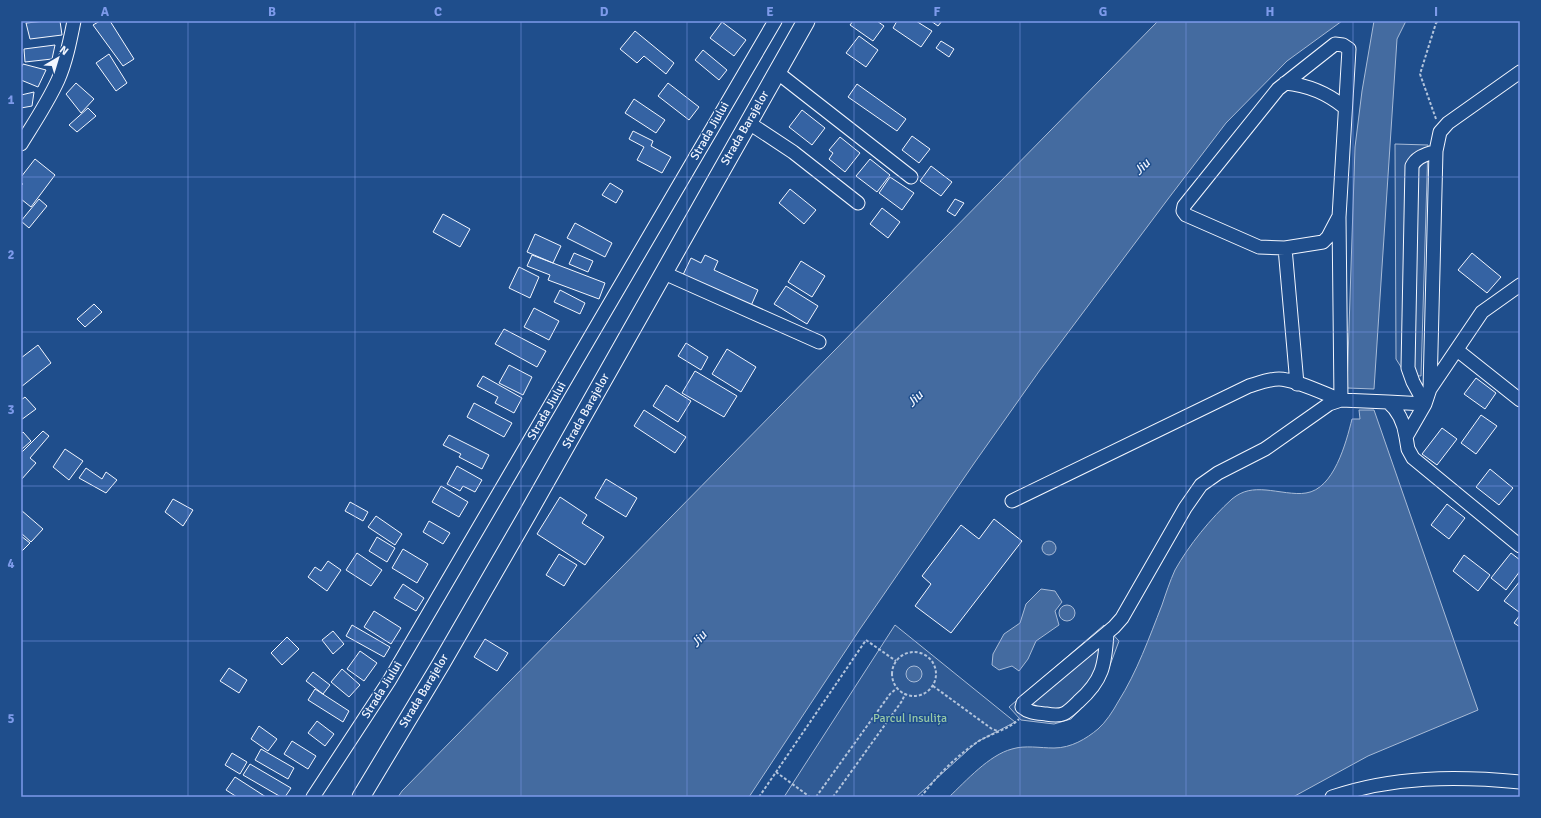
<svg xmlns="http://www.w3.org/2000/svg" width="1541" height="818" font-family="Signika,sans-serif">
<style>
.built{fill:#305b95;stroke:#a8bbd7}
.water{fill:#446ba0;stroke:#a8bbd7}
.building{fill:#3563a3;stroke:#f2f6ff}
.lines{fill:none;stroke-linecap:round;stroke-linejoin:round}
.minor-casing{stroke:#f2f6ff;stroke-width:15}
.major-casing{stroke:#f2f6ff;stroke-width:19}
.path{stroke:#b3c4dc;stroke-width:2;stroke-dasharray:3 2;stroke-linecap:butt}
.minor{stroke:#1f4e8c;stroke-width:13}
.major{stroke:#1f4e8c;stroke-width:17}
.grid{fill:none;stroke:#7d9aea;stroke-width:1;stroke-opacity:0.55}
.labels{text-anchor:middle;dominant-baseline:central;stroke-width:3;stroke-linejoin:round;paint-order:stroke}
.street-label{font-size:12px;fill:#f2f6ff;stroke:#1f4e8c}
.park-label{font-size:12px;fill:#97c8a6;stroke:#1f4e8c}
.water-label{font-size:13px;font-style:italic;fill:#f2f6ff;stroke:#1f4e8c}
.neatline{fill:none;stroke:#7d9aea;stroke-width:1.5}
.grid-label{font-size:13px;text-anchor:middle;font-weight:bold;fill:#7d9aea}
</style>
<rect width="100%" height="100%" fill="#1f4e8c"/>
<path class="built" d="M1395 144 1428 145 1421 376 1406 375 1396 359Z
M895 625 1015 722 977 742 916 797H784Z
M1104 625 1119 641 1106 676 1095 693 1071 719 1054 724 1021 720 1009 707Z"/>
<path class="water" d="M1158 21H1342L1287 61 1226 123 1168 199 1040 370 975 462 860 629 749 797H398L402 791Z
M1374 21H1406L1397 39 1374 389 1347 388 1355 147 1362 91Z
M1359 410H1374L1478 710 1368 756 1293 797H949C966 781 989 755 1012 749 1025 745 1040 748 1054 748 1071 748 1086 739 1098 729 1106 722 1113 711 1118 702 1137 672 1149 638 1162 605 1166 593 1170 581 1175 570 1189 545 1211 518 1232 499 1243 490 1253 489 1266 490 1278 491 1295 495 1306 493 1334 489 1346 443 1352 419H1360Z
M1042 548a7 7 0 1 1 14 0a7 7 0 1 1-14 0Z
M1041 589 1055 591 1062 602 1055 611 1059 625 1036 641 1028 659 1019 671 1012 666 999 670 992 665 993 654 1004 634 1020 623 1026 604Z
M1059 613a8 8 0 1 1 16 0a8 8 0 1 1-16 0Z
M906 674a8 8 0 1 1 16 0a8 8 0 1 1-16 0Z"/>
<path class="building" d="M46 21H60L62 35 30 39 26 23Z
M100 21H110L134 59 123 66 93 25Z
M853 21H877L884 26 873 41 850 25Z
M897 21H916L932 31 921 47 893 28Z
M931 21H942L938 26Z
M722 22 746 40 734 56 710 38Z
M635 31 674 63 666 74 644 56 637 63 620 49Z
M859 36 878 50 866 67 846 53Z
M941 41 954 49 949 57 936 48Z
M55 45 52 59 25 62 24 49Z
M703 50 727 70 719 80 695 60Z
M109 54 127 83 116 91 96 63Z
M23 64 46 70 38 87 21 80V68Z
M76 83 94 99 81 113 66 94Z
M668 83 699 107 689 120 658 96Z
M857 84 906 119 897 131 848 97Z
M34 92 32 106 21 108V95Z
M634 99 665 120 656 133 625 113Z
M88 108 96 116 77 132 69 125Z
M802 110 825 128 812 145 789 127Z
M633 131 653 141 651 146 671 157 662 173 637 160 644 147 629 139Z
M912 136 930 149 919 163 902 150Z
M840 137 860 153 845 172 829 159 833 153 829 150Z
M35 159 55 175 31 207 21 199V186L23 184 21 182V177Z
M870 159 890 175 877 192 856 176Z
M931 166 952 182 941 196 920 181Z
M890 177 914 193 902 210 879 193Z
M610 183 623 191 616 203 602 195Z
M790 189 816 210 804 224 779 203Z
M39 199 47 206 29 228 21 221Z
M955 199 964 203 955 216 947 211Z
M882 208 900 222 888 238 870 224Z
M443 214 470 229 460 247 433 232Z
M575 223 612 243 605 257 567 238Z
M535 234 561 246 553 263 527 252Z
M574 253 593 261 588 272 569 264Z
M1472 253 1501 277 1487 293 1458 270Z
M532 255 605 283 599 299 548 280 550 275 527 266Z
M705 255 718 261 714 270 758 290 750 308 682 277 691 258 701 263Z
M801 261 825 276 812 297 788 282Z
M519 267 539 277 530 298 509 288Z
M786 286 818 306 807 324 774 304Z
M560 290 585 303 580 314 554 302Z
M94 304 102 312 85 327 77 319Z
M534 308 559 321 549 340 524 327Z
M504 329 546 351 537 367 495 344Z
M686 343 708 357 701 370 678 356Z
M38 345 51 363 21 387V358Z
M727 349 756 367 741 392 712 374Z
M509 365 532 377 523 395 499 383Z
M695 371 737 396 724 417 682 393Z
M483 376 522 398 514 413 495 403 498 397 477 386Z
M1476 378 1496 393 1485 409 1464 394Z
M666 385 691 401 678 422 653 406Z
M25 397 36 409 21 420V400Z
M474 403 512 423 504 437 467 417Z
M644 410 686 437 675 453 634 426Z
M1481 415 1497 426 1476 454 1461 443Z
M1442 428 1457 439 1437 465 1422 454Z
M43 431 49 436 30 458 36 463 21 480V453Z
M23 432 31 441 21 450V434Z
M449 435 489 455 482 469 459 457 461 454 443 445Z
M65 449 83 461 69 480 53 467Z
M457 466 482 480 475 492 463 486 460 491 447 484Z
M86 468 102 479 106 472 117 480 106 493 79 478Z
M1490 469 1513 488 1499 505 1476 487Z
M606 479 637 498 626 517 595 498Z
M441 486 468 502 459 517 432 502Z
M560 497 587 515 582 523 604 537 585 565 537 534Z
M173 499 193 510 183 526 165 512Z
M350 502 368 512 363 521 345 511Z
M1447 504 1465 518 1449 539 1431 525Z
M21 510 43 529 31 542 21 533Z
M376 516 402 534 395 545 368 527Z
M994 519 1022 541 951 633 915 606 931 584 922 576 961 525 979 539Z
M429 521 450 533 443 544 423 532Z
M21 536 30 543 22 551 21 550Z
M377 537 395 548 387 562 369 551Z
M403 549 428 564 417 583 392 568Z
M357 553 382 570 371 586 346 570Z
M1511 553 1520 560V571L1506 590 1491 578Z
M559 554 577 565 564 586 546 575Z
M1464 555 1490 575 1478 591 1453 571Z
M328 561 341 570 327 591 308 577 315 567 321 571Z
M1520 581V612H1519L1504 601Z
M403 584 424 598 416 611 394 598Z
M374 611 401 628 391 644 364 627Z
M1520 615V627L1514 623Z
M352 625 390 647 384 657 346 636Z
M333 631 344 644 333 654 322 640Z
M287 637 299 649 282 665 271 653Z
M485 639 508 653 497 671 474 657Z
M360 651 377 663 364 681 347 669Z
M229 668 247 680 239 693 220 681Z
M342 669 360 685 349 697 331 682Z
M313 672 330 685 323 694 306 681Z
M315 689 349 711 343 722 308 700Z
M317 721 334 734 325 746 308 733Z
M259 726 277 739 268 751 251 739Z
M292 741 316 756 308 769 284 754Z
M261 749 294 768 288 779 255 760Z
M232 753 247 762 240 774 225 765Z
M250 764 291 788 285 797H281L243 775Z
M235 777 266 797H237L226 790Z"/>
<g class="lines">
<g class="minor-casing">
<path id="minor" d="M1520 72 1448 123 1440 132 1436 151 1430 389 1425 404 1406 437 1408 449 1413 458 1520 546
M778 73 911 177
M1285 83C1307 85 1327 93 1344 107
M749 123 793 152 858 203
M21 144C34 123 48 102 58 80 66 62 70 41 74 21
M1285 248 1323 242 1328 237 1338 218
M664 273 819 342
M1457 350 1520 400
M1430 389 1482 312 1520 285
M1388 402 1425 404
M1425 404 1413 382 1408 368 1412 166C1417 156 1426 155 1436 151
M1012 501 1249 386C1259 383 1269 379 1279 379 1294 379 1325 394 1341 400L1339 217 1349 49 1343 45 1335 44 1278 89 1184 206 1183 211 1186 215 1259 247 1285 248 1297 384
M1107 633C1105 665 1103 680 1078 702 1066 714 1063 717 1046 714 1037 713 1029 713 1022 707L1023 703 1114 627 1122 618 1185 508 1201 485 1218 473 1265 449 1329 404 1341 400 1388 402C1399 411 1404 423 1406 437
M313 797 389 681 775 21
M1332 797C1393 776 1457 776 1520 782"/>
</g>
<g class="major-casing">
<path id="major" d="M361 797 441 664 527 515 806 21"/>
</g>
<path class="path" d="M1436 119 1420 74 1436 23 1439 21
M892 674a22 22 0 1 1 44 0a22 22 0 1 1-44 0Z
M933 686 992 729 998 731
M776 772 810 797
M759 797 866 640 896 661
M816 797 890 694 897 688
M833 797 902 701 905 694
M921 797C936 777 955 757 976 743 990 733 1007 731 1019 719"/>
<use href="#minor" class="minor"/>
<use href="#major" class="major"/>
</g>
<path class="grid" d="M188 21V797M355 21V797M521 21V797M687 21V797M854 21V797M1020 21V797M1186 21V797M1353 21V797M21 177H1520M21 332H1520M21 486H1520M21 641H1520"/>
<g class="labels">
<g class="street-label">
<text transform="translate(745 128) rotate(-60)">Strada Barajelor</text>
<text transform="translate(710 131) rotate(-60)">Strada Jiului</text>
<text transform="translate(547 411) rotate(-60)">Strada Jiului</text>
<text transform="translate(586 411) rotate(-61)">Strada Barajelor</text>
<text transform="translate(382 690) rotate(-58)">Strada Jiului</text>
<text transform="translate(424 691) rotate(-59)">Strada Barajelor</text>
</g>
<g class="park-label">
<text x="910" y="718">Parcul Insulița</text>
</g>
<g class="water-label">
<text transform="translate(1142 167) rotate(-46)">Jiu</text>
<text transform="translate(915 399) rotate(-46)">Jiu</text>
<text transform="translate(699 639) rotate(-50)">Jiu</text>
</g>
</g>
<rect width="1541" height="818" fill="none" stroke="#1f4e8c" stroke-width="44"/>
<g transform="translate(58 58) rotate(38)" stroke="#1f4e8c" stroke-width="3" paint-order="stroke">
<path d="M0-3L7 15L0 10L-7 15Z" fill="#f2f6ff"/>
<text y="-6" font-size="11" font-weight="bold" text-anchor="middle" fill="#f2f6ff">N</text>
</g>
<rect x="22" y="22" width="1497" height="774" class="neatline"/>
<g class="grid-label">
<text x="105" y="16">A</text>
<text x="272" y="16">B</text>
<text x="438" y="16">C</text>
<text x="604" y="16">D</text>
<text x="770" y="16">E</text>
<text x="937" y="16">F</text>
<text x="1103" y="16">G</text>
<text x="1270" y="16">H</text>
<text x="1436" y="16">I</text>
<text x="11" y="104">1</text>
<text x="11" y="259">2</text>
<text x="11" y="414">3</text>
<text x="11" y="568">4</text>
<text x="11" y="723">5</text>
</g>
</svg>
